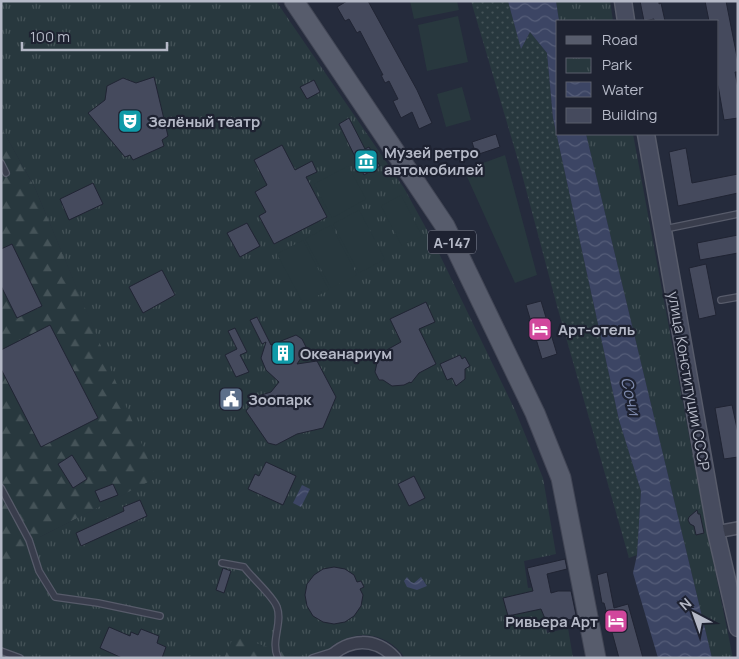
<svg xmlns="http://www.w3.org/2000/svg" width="739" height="659" font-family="Manrope,sans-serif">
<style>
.grass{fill:url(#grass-dots)}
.forest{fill:url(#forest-firs)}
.park{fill:url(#park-tufts)}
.pitch{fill:#28383e}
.water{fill:url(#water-waves)}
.building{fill:#454a5d;stroke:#202433}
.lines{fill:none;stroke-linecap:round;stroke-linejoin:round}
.lane-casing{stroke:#575b6a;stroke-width:8}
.street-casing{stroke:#575b6a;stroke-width:14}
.secondary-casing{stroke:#575b6a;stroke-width:19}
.primary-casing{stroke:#424655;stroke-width:21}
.lane{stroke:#393d4c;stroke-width:5.5}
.street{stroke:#393d4c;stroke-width:11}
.secondary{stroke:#474c5f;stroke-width:16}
.primary{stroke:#575c6c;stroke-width:19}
.labels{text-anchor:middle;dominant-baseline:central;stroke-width:4.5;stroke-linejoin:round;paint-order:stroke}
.shield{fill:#1e2231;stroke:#888c9a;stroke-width:1}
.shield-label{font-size:14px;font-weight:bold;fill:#b5b9c7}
.poi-label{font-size:15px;font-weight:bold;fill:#b5b9c7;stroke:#1e2231;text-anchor:start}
.street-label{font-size:15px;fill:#b5b9c7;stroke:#1e2231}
.water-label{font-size:16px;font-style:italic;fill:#7e8aad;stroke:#1e2231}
</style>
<defs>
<pattern id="grass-dots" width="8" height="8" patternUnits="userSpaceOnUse" patternTransform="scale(1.25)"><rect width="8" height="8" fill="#28383e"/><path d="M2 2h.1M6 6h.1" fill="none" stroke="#455358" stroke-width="1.8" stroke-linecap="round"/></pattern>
<pattern id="forest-firs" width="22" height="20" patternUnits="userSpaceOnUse" patternTransform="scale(1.25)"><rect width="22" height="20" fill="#28383e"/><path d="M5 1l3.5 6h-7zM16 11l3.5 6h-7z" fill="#455358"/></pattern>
<pattern id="park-tufts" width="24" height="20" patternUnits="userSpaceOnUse" patternTransform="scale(1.25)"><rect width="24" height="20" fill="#28383e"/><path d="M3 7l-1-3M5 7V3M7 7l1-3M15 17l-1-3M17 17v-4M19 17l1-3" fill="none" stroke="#455358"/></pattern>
<pattern id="water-waves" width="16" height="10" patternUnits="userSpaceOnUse" patternTransform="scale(1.25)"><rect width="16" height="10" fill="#3c4564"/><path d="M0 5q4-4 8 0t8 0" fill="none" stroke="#565e79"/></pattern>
</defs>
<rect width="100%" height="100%" fill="#252b3c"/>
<path class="grass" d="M471 1H508L521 48 530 32 547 53 553 118 619 420 641 491 637 555 629 558 557 306 520 167Z"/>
<path class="forest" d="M1 127 35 188 157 478 40 537 1 658Z
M233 635 303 658H224Z"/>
<path class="park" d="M1 1H276L404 188 433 241 515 410 543 478 556 554 524 561 528 588 538 587 547 633 568 628 573 658H405C391 637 366 629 343 640 340 642 336 643 333 645 329 649 326 654 323 658H303L234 636 224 658H1V590L16 564 40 537 156 478 35 188 1 127Z
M556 1H610L613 21H559Z
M586 134H633L706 527 733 658H712Z"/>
<path class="pitch" d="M410 1H457L459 10 414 19Z
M458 16 468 62 427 71 418 25Z
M462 87 471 120 446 127 437 94Z
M505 155 537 275 515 283 464 170Z
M348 166 366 199 332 218 314 184Z
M401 195 422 236 402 246 381 206Z
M359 210 385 259 359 273 333 224Z
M331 225 357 275 331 288 305 239Z
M303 240 329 290 303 303 277 254Z"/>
<path class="water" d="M508 1H556L559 21H558V134H586L712 658H658L633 573 637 555 641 491 619 420 553 118 547 53 530 32 521 49Z
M302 485 310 489 301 507 293 503Z
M407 577 411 582 414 583 421 577 427 586 417 590 407 587 404 581Z"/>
<path class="building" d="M347 1H368L417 90 432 123 419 129 412 112 401 118 393 101 398 99 389 81 385 83 381 75H383L360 31 357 33 349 19 345 21 337 7Z
M640 1H659V4L661 3 665 21H654V19L644 21Z
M705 1H726L738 62V72H735L738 88V118L724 120 718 85V21H709Z
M154 77 168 136 162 140 164 146 133 160 130 155 125 157 88 113 105 100 107 86 123 78 136 83Z
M314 80 320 92 307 99 300 87Z
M349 118 365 149 369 147 380 166 364 175 339 124Z
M496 134 500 147 476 155 472 142Z
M282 145 295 170 312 161 317 172 306 177 327 217 274 244 259 216 266 212 255 192 267 185 254 160Z
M686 148 692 183 738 174V193L678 206 669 152Z
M93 183 103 204 69 220 60 199Z
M247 223 260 246 240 257 227 233Z
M738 235V253L700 260 697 243Z
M12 244 42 306 17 318 1 286V249Z
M706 264 716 315 699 319 689 268Z
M162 270 175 295 143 313 129 287Z
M541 301 557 354 542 359 526 305Z
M426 302 435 322 419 329 436 364 419 373 411 383 410 382 404 385 392 386 383 380H379L375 372 378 358 383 352 401 342 390 319Z
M257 317 271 345 296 335 302 339 307 349 297 364 317 361 336 397 323 428 297 434 276 445 268 443 246 411 258 396 271 392 279 382 266 370 261 358 266 342 262 344 250 320Z
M50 325 98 418 41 447 1 369V350Z
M235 328 247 352 240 355 249 372 236 377 225 355 237 349 228 331Z
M460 355 462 359 465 357 470 366 465 369V379L456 386 452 378 447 380 440 364Z
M732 405 738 433V457L724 459 715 408Z
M72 455 87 479 73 488 58 464Z
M266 462 296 476 283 505 248 489 255 474 259 476Z
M414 476 425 498 409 506 398 484Z
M113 484 118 495 100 502 95 491Z
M140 500 147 516 81 546 76 533 124 511 123 507Z
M697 510 698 514H700L704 533 696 535 694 526 690 524 688 520 689 517Z
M565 559 567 569 547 574 551 593 558 591H571L576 615 574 616 575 620 556 619 546 621 541 609 508 616 503 598 533 591 527 568Z
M334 567 345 569 354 575 357 582 361 581 364 587 360 589 363 595 361 606 354 616 345 622 334 624 323 622 313 616 307 606 305 595 307 584 314 575 323 569Z
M223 568 231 571 224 593 216 590Z
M607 572 614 608 628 604 643 658H619L604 603H602L597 575Z
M109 627 130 636 131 632 138 635 141 629 159 636 157 643 166 647 162 658H122L100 648Z"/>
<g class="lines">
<g class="lane-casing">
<path id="lane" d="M1 163 6 173
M665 229 738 214
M721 300 738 297
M1 488 29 540 39 571 55 597 98 603 160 616
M222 563 244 567C252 578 273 596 277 607 283 623 270 641 278 658
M1 651 20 658
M312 658 331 652"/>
</g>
<g class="street-casing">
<path id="street" d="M716 532 738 528
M329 658C349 638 375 637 395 658"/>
</g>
<g class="secondary-casing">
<path id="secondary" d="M623 1 626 21
M646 134 716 532 738 628"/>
</g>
<g class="primary-casing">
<path id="primary" d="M294 1 445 226 535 413 561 478 596 658"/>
</g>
<use href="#lane" class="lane"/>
<use href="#street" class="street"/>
<use href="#secondary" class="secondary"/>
<use href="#primary" class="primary"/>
</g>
<defs>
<g id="theatre-square" transform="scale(1.25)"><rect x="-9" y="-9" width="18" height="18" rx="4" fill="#0f9aa8" stroke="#1e2231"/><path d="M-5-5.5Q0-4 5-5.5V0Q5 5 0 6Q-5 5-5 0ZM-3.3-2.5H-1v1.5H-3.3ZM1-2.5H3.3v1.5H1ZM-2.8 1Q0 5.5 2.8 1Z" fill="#fff"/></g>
<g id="museum-square" transform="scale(1.25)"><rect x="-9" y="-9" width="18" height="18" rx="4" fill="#0f9aa8" stroke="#1e2231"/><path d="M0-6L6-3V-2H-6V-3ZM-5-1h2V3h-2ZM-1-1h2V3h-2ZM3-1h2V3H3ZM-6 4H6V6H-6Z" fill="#fff"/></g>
<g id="hotel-square" transform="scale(1.25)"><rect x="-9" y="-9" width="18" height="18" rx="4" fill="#d1479c" stroke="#1e2231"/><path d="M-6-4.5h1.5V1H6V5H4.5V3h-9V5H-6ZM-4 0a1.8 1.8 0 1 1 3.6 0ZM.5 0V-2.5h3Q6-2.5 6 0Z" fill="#fff"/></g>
<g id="building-square" transform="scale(1.25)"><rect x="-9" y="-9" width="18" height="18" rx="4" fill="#0f9aa8" stroke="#1e2231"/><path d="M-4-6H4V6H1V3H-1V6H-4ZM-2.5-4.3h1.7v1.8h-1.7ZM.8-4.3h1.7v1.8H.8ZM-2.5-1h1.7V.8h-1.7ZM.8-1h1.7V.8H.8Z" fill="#fff"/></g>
<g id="civic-square" transform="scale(1.25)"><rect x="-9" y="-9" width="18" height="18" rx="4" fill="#5c6f8a" stroke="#1e2231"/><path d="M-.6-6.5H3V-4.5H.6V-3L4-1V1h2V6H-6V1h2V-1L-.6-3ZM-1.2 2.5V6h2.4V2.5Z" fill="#fff"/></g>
</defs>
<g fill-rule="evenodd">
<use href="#theatre-square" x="130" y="121"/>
<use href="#museum-square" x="366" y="161"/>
<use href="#hotel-square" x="540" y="329"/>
<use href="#building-square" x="283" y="353"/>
<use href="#civic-square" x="231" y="399"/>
<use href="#hotel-square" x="616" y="621"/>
</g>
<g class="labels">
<rect class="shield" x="428" y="230.5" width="48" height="23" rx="4"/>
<g class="shield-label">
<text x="452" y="242">А-147</text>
</g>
<g class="poi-label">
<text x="148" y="121">Зелёный театр</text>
<text x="384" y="152">Музей ретро<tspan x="384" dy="17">автомобилей</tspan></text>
<text x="558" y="329">Арт-отель</text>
<text x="300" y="353">Океанариум</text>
<text x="248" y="399">Зоопарк</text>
<text x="598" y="621" text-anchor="end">Ривьера Арт</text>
</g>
<g class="street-label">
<text transform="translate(689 381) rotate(80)">улица Конституции СССР</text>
</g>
<g class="water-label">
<text transform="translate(631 396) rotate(77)">Сочи</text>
</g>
</g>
<rect width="739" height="659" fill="none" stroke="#b5b9c7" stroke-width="5"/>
<rect x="556" y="20" width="162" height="115" fill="#1e2231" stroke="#5a5e6d"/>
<rect x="566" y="36" width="25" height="8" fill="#575c6c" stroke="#5a5e6d"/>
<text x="602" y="45" font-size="15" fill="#b5b9c7">Road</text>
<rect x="566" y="58" width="25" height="15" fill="url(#park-tufts)" stroke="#5a5e6d"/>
<text x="602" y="70" font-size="15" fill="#b5b9c7">Park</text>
<rect x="566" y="82" width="25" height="15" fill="url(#water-waves)" stroke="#5a5e6d"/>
<text x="602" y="95" font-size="15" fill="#b5b9c7">Water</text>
<rect x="566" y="108" width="25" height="15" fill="#454a5d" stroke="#5a5e6d"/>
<text x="602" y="120" font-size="15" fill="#b5b9c7">Building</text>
<g transform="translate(694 614) rotate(319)" stroke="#1e2231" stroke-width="4" paint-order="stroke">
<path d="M0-4L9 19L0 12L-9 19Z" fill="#b5b9c7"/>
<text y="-8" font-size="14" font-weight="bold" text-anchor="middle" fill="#b5b9c7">N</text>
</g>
<path d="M22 42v8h145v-8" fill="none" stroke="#b5b9c7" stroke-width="2.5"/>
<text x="30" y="42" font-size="15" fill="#b5b9c7" stroke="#1e2231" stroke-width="4" paint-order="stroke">100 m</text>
</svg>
